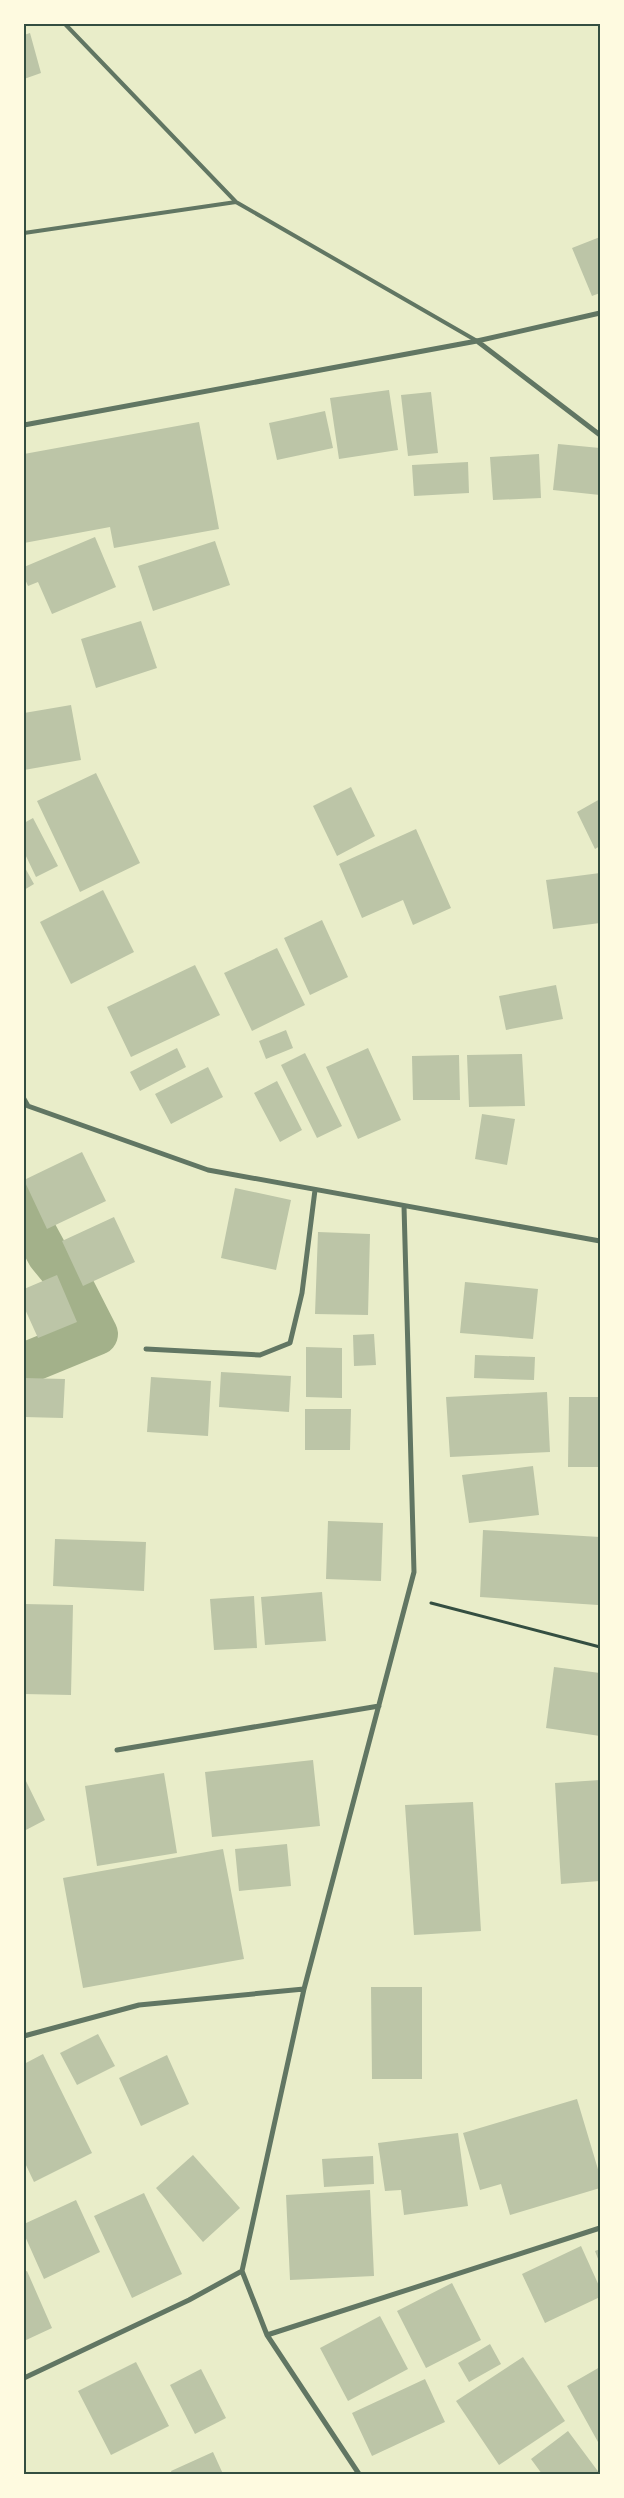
<svg xmlns="http://www.w3.org/2000/svg" width="624" height="2498" font-family="'PT Serif',serif">
<style>
.lines{fill:none;stroke-linecap:round;stroke-linejoin:round}
.canal{stroke:#a3b18a;stroke-width:42}
.building{fill:#bcc5a7}
.path{stroke:#344e41;stroke-width:3}
.service{stroke:#617663;stroke-width:4}
.minor{stroke:#617663;stroke-width:5}
.neatline{fill:none;stroke:#344e41;stroke-width:2}
</style>
<rect width="100%" height="100%" fill="#e9edc9"/>
<g class="lines">
<path class="canal" d="M24 1203 29 1220 48 1255 71 1283 97 1334 24 1364"/>
</g>
<path class="building" d="M30 33 41 73 24 79V35Z
M600 237V293L592 296 572 248Z
M389 390 398 450 339 459 330 398Z
M431 392 438 453 408 456 401 395Z
M325 411 333 448 277 460 269 423Z
M199 422 219 529 114 548 110 527 24 543V454Z
M558 444 600 448V495L553 490Z
M539 454 541 498 493 500 490 457Z
M468 462 469 493 414 496 412 465Z
M95 537 116 587 52 614 38 582 28 586 24 577V567Z
M215 541 230 585 153 611 138 566Z
M141 621 157 668 96 688 81 639Z
M71 705 81 760 24 770V713Z
M96 773 140 863 80 892 37 801Z
M351 787 375 836 337 856 313 806Z
M600 799V846L595 849 577 812Z
M33 818 58 866 36 877 24 852V823Z
M416 829 451 908 413 925 403 900 362 918 339 864Z
M24 866 34 884 24 890Z
M600 873V923L553 929 546 880Z
M103 890 134 952 71 984 40 922Z
M322 920 348 977 310 995 284 938Z
M277 948 305 1005 252 1031 224 973Z
M195 965 220 1015 131 1057 107 1007Z
M556 985 563 1019 506 1030 499 996Z
M286 1030 293 1048 266 1059 259 1041Z
M177 1048 186 1067 140 1091 130 1072Z
M368 1048 401 1120 358 1139 326 1067Z
M305 1053 342 1126 317 1138 281 1065Z
M522 1054 525 1106 469 1107 467 1055Z
M459 1055 460 1100H413L412 1056Z
M208 1067 223 1097 171 1124 155 1094Z
M277 1081 302 1130 280 1142 254 1093Z
M482 1114 515 1119 507 1165 475 1159Z
M82 1152 106 1201 47 1229 24 1180Z
M235 1188 291 1200 276 1270 221 1258Z
M114 1217 135 1262 83 1286 62 1241Z
M318 1232 370 1234 368 1315 315 1314Z
M57 1275 77 1322 38 1338 24 1307V1289Z
M465 1282 538 1289 533 1339 460 1333Z
M374 1334 376 1365 354 1366 353 1335Z
M306 1347 342 1348V1398L306 1397Z
M475 1355 535 1357 534 1380 474 1378Z
M221 1372 291 1376 289 1412 219 1407Z
M151 1377 211 1381 208 1436 147 1432Z
M24 1378 65 1379 63 1418 24 1417Z
M547 1392 550 1452 450 1457 446 1397Z
M569 1397H600V1467H568Z
M305 1409H351L350 1450H305Z
M533 1466 539 1515 469 1523 462 1475Z
M328 1521 383 1523 381 1581 326 1579Z
M483 1530 600 1537 598 1605 480 1597Z
M55 1539 146 1542 144 1591 53 1586Z
M322 1592 326 1641 265 1645 261 1597Z
M254 1596 257 1648 214 1650 210 1599Z
M24 1604 73 1605 71 1695 24 1694Z
M554 1667 600 1673V1736L546 1728Z
M313 1760 320 1826 212 1837 205 1772Z
M164 1773 177 1853 97 1866 85 1786Z
M24 1777 45 1820 24 1831Z
M600 1780V1881L561 1884 555 1783Z
M473 1802 481 1931 414 1935 405 1805Z
M287 1844 291 1886 239 1891 235 1849Z
M223 1849 244 1959 83 1988 63 1878Z
M371 1987H422V2079H372Z
M98 2034 115 2066 77 2085 60 2053Z
M43 2054 92 2153 34 2182 24 2161V2064Z
M167 2055 189 2104 141 2126 119 2078Z
M577 2099 600 2176V2188L510 2215 501 2184 480 2190 463 2133Z
M458 2133 468 2206 404 2215 401 2190 385 2191 378 2143Z
M193 2155 240 2208 203 2242 156 2188Z
M373 2156 374 2184 324 2187 322 2159Z
M370 2190 374 2276 290 2280 286 2195Z
M144 2193 182 2274 132 2298 94 2216Z
M76 2200 100 2252 44 2279 24 2234V2224Z
M581 2246 600 2288V2297L545 2323 522 2274Z
M600 2249V2264L595 2251Z
M27 2271 52 2328 24 2341V2272Z
M452 2283 481 2340 426 2368 397 2311Z
M380 2316 408 2369 348 2401 320 2348Z
M490 2344 501 2364 469 2382 458 2363Z
M523 2357 565 2421 499 2465 456 2401Z
M136 2362 169 2426 111 2455 78 2391Z
M600 2367V2441L598 2442 567 2386Z
M201 2369 226 2418 195 2434 170 2385Z
M425 2379 445 2422 372 2456 352 2413Z
M568 2431 600 2474H542L531 2459Z
M213 2452 223 2474H172L171 2471Z"/>
<g class="lines">
<path class="path" d="M431 1603 600 1647"/>
<path class="service" d="M65 24 236 202 477 341
M24 233 236 202"/>
<path class="minor" d="M477 341 600 435
M24 425 477 341 600 313
M24 1099 28 1106 208 1170 600 1241
M146 1349 260 1355 290 1343 302 1293 315 1190
M117 1750 379 1706
M24 2036 139 2005 304 1989
M267 2335 600 2228
M24 2378 189 2300 242 2271
M359 2474 267 2335 242 2271 304 1989 414 1572 404 1206"/>
</g>
<rect width="624" height="2498" fill="none" stroke="#fefae0" stroke-width="50"/>
<rect x="25" y="25" width="574" height="2448" class="neatline"/>
</svg>
